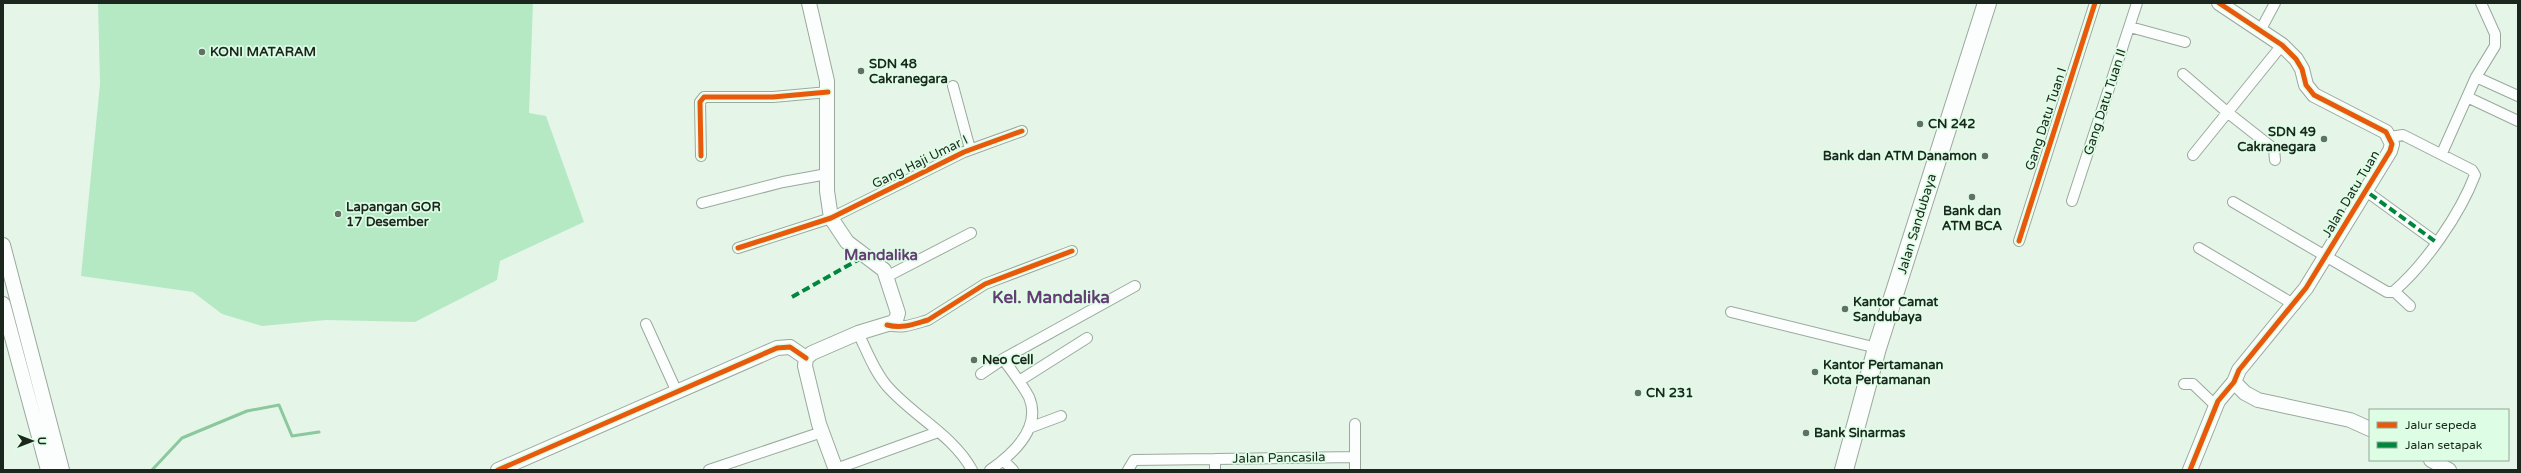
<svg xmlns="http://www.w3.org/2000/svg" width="2521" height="473" font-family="'Varela Round',sans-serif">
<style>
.green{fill:#b5e9c4}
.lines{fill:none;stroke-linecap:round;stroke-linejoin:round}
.stream{stroke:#8bc89d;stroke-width:3}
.street-casing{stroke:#9ba89e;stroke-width:12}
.secondary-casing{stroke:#9ba89e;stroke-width:16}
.highway-casing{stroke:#9ba89e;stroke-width:20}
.street{stroke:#fbfefc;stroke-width:10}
.secondary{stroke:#fbfefc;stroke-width:14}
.highway{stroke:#fbfefc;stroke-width:18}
.quiet{stroke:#00873e;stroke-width:4;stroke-dasharray:8 4;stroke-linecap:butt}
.cycleway-casing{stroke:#ddfee5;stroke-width:8}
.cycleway{stroke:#e8590c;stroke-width:5}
.poi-dot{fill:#626f65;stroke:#ddfee5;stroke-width:1.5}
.labels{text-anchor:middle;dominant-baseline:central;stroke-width:3.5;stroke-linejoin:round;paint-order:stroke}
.poi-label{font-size:13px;font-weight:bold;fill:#1b271e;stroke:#ddfee5;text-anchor:start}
.street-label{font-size:13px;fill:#1b271e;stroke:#ddfee5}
.quarter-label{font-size:15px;font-weight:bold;fill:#653d75;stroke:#ddfee5}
.district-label{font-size:17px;font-weight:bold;fill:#653d75;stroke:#ddfee5}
</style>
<rect width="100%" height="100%" fill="#e5f6e9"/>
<path class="green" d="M98 3H533L529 113 546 116 584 222 500 261 497 280 415 322 326 320 262 326 222 314 193 292 81 276 100 84Z"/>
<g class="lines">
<path class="stream" d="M152 470 182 438 247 411 279 405 292 436 319 432"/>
<g class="street-casing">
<path id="street" d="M2130 27 2185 42
M2260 31 2275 3
M2183 74 2227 112 2274 149 2275 160
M2476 77 2518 96
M953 86 970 149
M2467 97 2518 121
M2442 153 2476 77 2495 46V34L2481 3
M2193 155 2282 45
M701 156 700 102 704 97H773L828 92
M2370 194 2436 242
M2072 201 2137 3
M2233 202 2387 292H2393C2425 265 2460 214 2475 175L2472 170 2403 135 2390 137
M702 203 783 182 827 174
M2019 241 2095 3
M738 248 831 218 964 152 1022 131
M2199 248 2295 305
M888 276 971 233
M2394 291 2410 306
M1731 312 1877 348
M646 324 676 390
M887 325C903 329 914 324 928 320L985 284 1072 251
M858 333C867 351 874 371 887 386 913 416 953 435 972 470
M981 374 1003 359 1135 286
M1019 381 1087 338
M2184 384H2193L2216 406
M1029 428 1061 416
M1007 464 1013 470
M836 469 938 432
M709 470 822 432
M990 470C1013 454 1042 428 1029 397 1022 384 1012 371 1003 359
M1128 470 1134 460 1215 459
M1215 470V459L1355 457
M1355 470V424"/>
</g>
<g class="secondary-casing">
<path id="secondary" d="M809 3 827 81V191L831 218 847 242 884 270 898 313 896 320 891 323 858 333 812 353 806 358 805 366 819 424 836 470
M3 245 62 470
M3 304 48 470
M2234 382 2245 393 2258 400 2350 420 2370 429
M2431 460 2449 470
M498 470 777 348 790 347 806 358
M2190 470 2218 401 2234 382 2239 370 2306 288 2390 151 2392 144 2386 132 2314 95 2306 85 2302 69 2296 59 2282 45 2219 3"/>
</g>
<g class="highway-casing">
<path id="highway" d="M1844 470 1877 348 1987 3"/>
</g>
<use href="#street" class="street"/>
<use href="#secondary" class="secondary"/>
<use href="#highway" class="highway"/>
<path class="quiet" d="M2370 194 2436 242
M792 297 865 256"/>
<g class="cycleway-casing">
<path id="cycleway" d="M701 156 700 102 704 97H773L828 92
M2019 241 2095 3
M738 248 831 218 964 152 1022 131
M887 325C903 329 914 324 928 320L985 284 1072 251
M498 470 777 348 790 347 806 358
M2190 470 2218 401 2234 382 2239 370 2306 288 2390 151 2392 144 2386 132 2314 95 2306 85 2302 69 2296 59 2282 45 2219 3"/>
</g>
<use href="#cycleway" class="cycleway"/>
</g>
<g class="poi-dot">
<circle cx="202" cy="52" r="4"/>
<circle cx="861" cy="71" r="4"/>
<circle cx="1920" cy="124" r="4"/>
<circle cx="2324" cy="139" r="4"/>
<circle cx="1985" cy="156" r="4"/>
<circle cx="1972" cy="197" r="4"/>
<circle cx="338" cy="214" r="4"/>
<circle cx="1845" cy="309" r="4"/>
<circle cx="974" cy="360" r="4"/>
<circle cx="1815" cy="372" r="4"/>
<circle cx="1638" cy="393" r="4"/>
<circle cx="1806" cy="433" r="4"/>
</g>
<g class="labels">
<g class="poi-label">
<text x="210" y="52">KONI MATARAM</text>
<text x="869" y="64">SDN 48<tspan x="869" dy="15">Cakranegara</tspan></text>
<text x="1928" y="124">CN 242</text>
<text x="2316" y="132" text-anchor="end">SDN 49<tspan x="2316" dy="15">Cakranegara</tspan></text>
<text x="1977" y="156" text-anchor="end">Bank dan ATM Danamon</text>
<text x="346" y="207">Lapangan GOR<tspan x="346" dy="15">17 Desember</tspan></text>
<text x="1972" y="211" text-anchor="middle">Bank dan<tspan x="1972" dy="15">ATM BCA</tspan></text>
<text x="1853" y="302">Kantor Camat<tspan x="1853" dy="15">Sandubaya</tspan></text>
<text x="982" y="360">Neo Cell</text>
<text x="1823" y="365">Kantor Pertamanan<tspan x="1823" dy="15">Kota Pertamanan</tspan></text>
<text x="1646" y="393">CN 231</text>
<text x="1814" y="433">Bank Sinarmas</text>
</g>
<g class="street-label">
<text transform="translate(2105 102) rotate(-72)">Gang Datu Tuan II</text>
<text transform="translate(2046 119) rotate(-72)">Gang Datu Tuan I</text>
<text transform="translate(920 162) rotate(-26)">Gang Haji Umar I</text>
<text transform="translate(2351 194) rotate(-59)">Jalan Datu Tuan</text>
<text transform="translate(1917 224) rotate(-73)">Jalan Sandubaya</text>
<text transform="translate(1279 458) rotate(-1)">Jalan Pancasila</text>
</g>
<g class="quarter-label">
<text x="881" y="255">Mandalika</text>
</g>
<g class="district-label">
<text x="1051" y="297">Kel. Mandalika</text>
</g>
</g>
<rect width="2521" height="473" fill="none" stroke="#1b271e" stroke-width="8"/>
<rect x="2369" y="409" width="140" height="52" fill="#ddfee5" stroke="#8fa895"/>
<rect x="2377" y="422" width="20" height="6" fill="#e8590c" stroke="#8fa895"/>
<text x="2405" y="429" font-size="12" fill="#1b271e">Jalur sepeda</text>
<rect x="2377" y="442" width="20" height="6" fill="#00873e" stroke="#8fa895"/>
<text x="2405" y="449" font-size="12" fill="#1b271e">Jalan setapak</text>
<g transform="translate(32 441) rotate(90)" stroke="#ddfee5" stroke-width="3" paint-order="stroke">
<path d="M0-3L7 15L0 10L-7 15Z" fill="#1b271e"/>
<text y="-6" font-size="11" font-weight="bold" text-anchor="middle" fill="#1b271e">U</text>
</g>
</svg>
